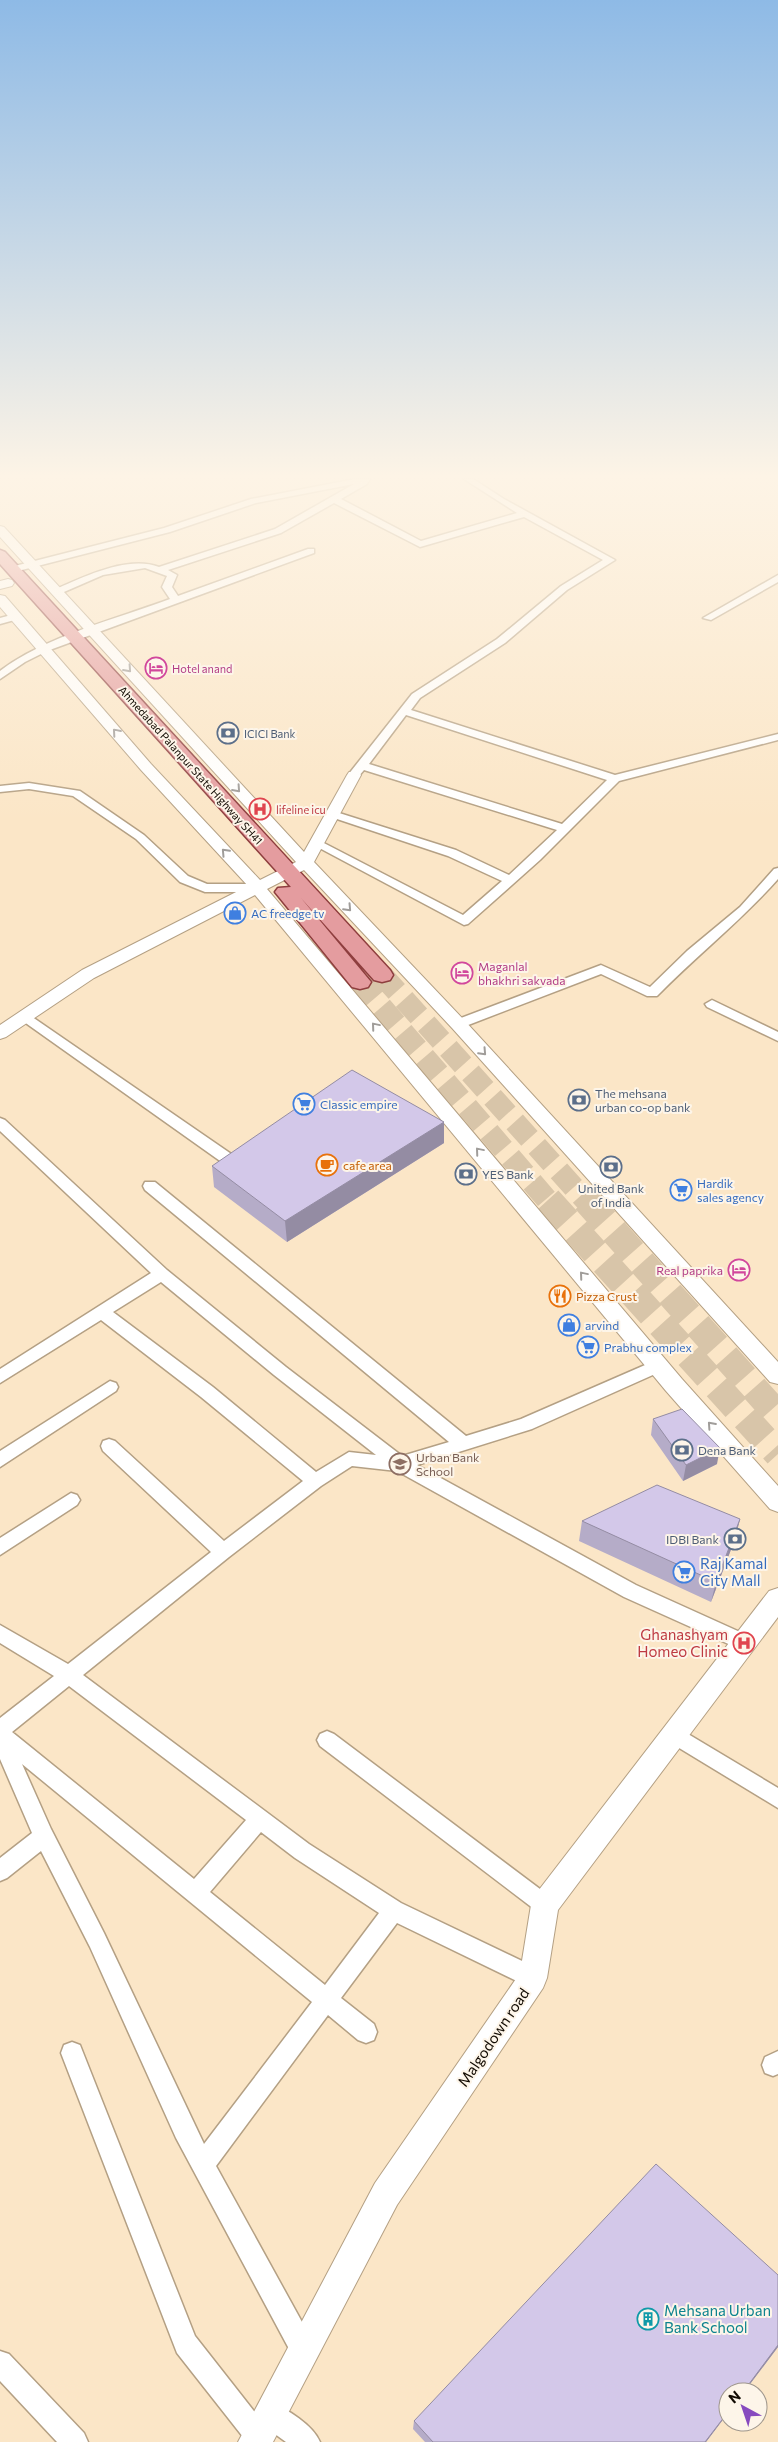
<svg xmlns="http://www.w3.org/2000/svg" width="778" height="2442" font-family="Commissioner,sans-serif">
<style>
.lines{fill:none;stroke-linecap:round;stroke-linejoin:round}
.primary-tunnel-far1{stroke:#d8c5a9;stroke-width:22;stroke-dasharray:22 11;stroke-linecap:butt}
.primary-tunnel{stroke:#d8c5a9;stroke-width:28;stroke-dasharray:28 14;stroke-linecap:butt}
.minor-casing{stroke:#b4a084;stroke-width:3}
.tertiary-casing{stroke:#b4a084;stroke-width:2}
.primary-casing{stroke:#8e3e3e;stroke-width:3}
.minor{fill:#fff;fill-rule:evenodd}
.tertiary{fill:#fff;fill-rule:evenodd}
.primary{fill:#e49c9f;fill-rule:evenodd}
.wall{fill:#b5acc8}
.shaded-wall{fill:#948ca3}
.building{fill:#d3c8e9;stroke:#948ca3}
.oneway{stroke:#a09d9a}
.labels{text-anchor:middle;dominant-baseline:central;stroke-width:4;stroke-linejoin:round;paint-order:stroke}
.far-hotel-label{font-size:11px;fill:#b23c85;stroke:#fdf5e9;text-anchor:start}
.far-service-label{font-size:11px;fill:#4e5e75;stroke:#fdf5e9;text-anchor:start}
.far-street-label{font-size:11px;fill:#110a02;stroke:#fdf5e9}
.far-health-label{font-size:11px;fill:#be3a42;stroke:#fdf5e9;text-anchor:start}
.shop-label{font-size:12px;fill:#366cbe;stroke:#fdf5e9;text-anchor:start}
.hotel-label{font-size:12px;fill:#b23c85;stroke:#fdf5e9;text-anchor:start}
.service-label{font-size:12px;fill:#4e5e75;stroke:#fdf5e9;text-anchor:start}
.food-label{font-size:12px;fill:#c56008;stroke:#fdf5e9;text-anchor:start}
.education-label{font-size:12px;fill:#785e54;stroke:#fdf5e9;text-anchor:start}
.near-shop-label{font-size:15px;fill:#366cbe;stroke:#fdf5e9;text-anchor:start}
.near-health-label{font-size:15px;fill:#be3a42;stroke:#fdf5e9;text-anchor:end}
.near-street-label{font-size:15px;fill:#110a02;stroke:#fdf5e9}
.near-culture-label{font-size:15px;fill:#0d838f;stroke:#fdf5e9;text-anchor:start}
</style>
<rect width="100%" height="100%" fill="#fbe6c7"/>
<g class="lines">
<path class="primary-tunnel-far1" d="M382 975 587 1202
M360 982 549 1202"/>
<path class="primary-tunnel" d="M548 1200 778 1454
M586 1200 778 1415"/>
<g class="minor-casing">
<path id="minor" d="M355 479H370L367 484 341 499 421 541 517 513 464 479H473L504 499 615 560 567 590 505 643 420 698 411 710 615 775 778 734V740L619 781 540 860 468 924 464 925 310 843 316 839 320 841 463 915 502 881 448 856 328 816V812H336L456 850 509 875 557 830 364 770 358 777 354 778 348 775 412 694 497 639 561 586 603 560 524 517 420 547 334 503 281 533 168 570 177 575 172 587 178 596 308 549H314V553L47 651 25 662 0 679V671C44 637 116 619 170 599L162 587 167 576 145 568 103 575 57 595 54 594V590C83 577 128 555 159 567L275 529 354 484 256 503 170 532 14 572 11 571V567L164 528 251 499ZM406 715 607 780 562 824 369 764Z
M778 575V582L711 620 703 618Z
M15 614 20 617 18 619 0 624V618Z
M29 783 80 791 144 835 188 876 207 884H258L264 888 258 892H205L180 882 136 839 73 796 29 789 0 792V786Z
M778 868V879C741 921 696 956 657 996H647L601 974 463 1027H453L451 1024 453 1021 601 965 650 987 687 951 740 907 774 869Z
M712 1000 778 1032V1041L707 1007 705 1004Z
M25 1012 240 1160 242 1164 240 1168H230L20 1019 18 1016 20 1013Z
M0 1118 5 1120 167 1270 286 1367 402 1456 449 1442 145 1190 143 1186 145 1182H155L466 1436 521 1419 652 1362 658 1360 664 1362 666 1366 664 1370 532 1429 417 1465 636 1585 751 1637 753 1643 751 1649 744 1651 624 1597 397 1471 352 1466 321 1486 229 1557 83 1675 309 1844 401 1903 541 1970 544 1978 541 1986 533 1989 397 1923 341 1998 374 2024 377 2032 374 2040 366 2043 358 2040 328 2015 216 2166 313 2342 316 2351 313 2360 304 2363 295 2360 176 2138 90 1947 41 1851 7 1878 0 1881V1858L32 1833 0 1759V1718L54 1676 0 1643V1625L68 1664 211 1552 103 1451 101 1446 103 1441 109 1439 115 1441 224 1541 303 1481 201 1397 101 1320 0 1383V1369L151 1273 0 1131ZM161 1282 274 1375 376 1455 349 1452 316 1472 213 1387 113 1312ZM69 1686 246 1820 194 1879 12 1732ZM22 1764 312 2002 204 2144 104 1933 51 1829ZM261 1832 295 1858 379 1913 325 1985 210 1892Z
M110 1381 116 1383 118 1387 116 1391 0 1467V1451Z
M71 1493 77 1495 80 1500 77 1505 0 1555V1538Z
M673 1725 778 1788V1808L666 1740 663 1734 666 1728Z
M327 1731 334 1734 552 1898 555 1905 552 1912 545 1915 538 1912 320 1746 317 1740 320 1734Z
M72 2042 80 2045 195 2336 257 2415 261 2406 270 2402C287 2409 313 2425 320 2442H286L268 2429 271 2436 268 2442H247L177 2353 61 2053 64 2045Z
M778 2051V2074L773 2076 765 2073 762 2065 765 2057Z
M0 2351 9 2354 84 2433 88 2442H57L0 2381Z"/>
</g>
<g class="tertiary-casing">
<path id="tertiary" d="M0 526 4 527 304 852 347 775 349 772H359L361 775 314 862 464 1020 778 1362V1384L770 1382 452 1028 304 870 267 889 682 1379 778 1486V1512L770 1509 666 1391 255 895 94 978 6 1037 0 1039V1025L82 970 248 886 141 770 0 607V595L5 596 151 764 260 880 296 862 0 537Z
M8 579 12 580 14 583 12 586 0 589V581Z
M778 1588V1617L558 1910 547 1978 543 1988 397 2205 273 2442H238L375 2183 520 1973 531 1905 535 1895 769 1591Z"/>
</g>
<g class="primary-casing">
<path id="primary" d="M0 550 5 552 390 970 393 975 390 980 382 982 374 980 301 898 371 982 368 987 360 989 352 987 275 892 278 888 291 887 0 564Z"/>
</g>
<use href="#minor" class="minor"/>
<use href="#tertiary" class="tertiary"/>
<use href="#primary" class="primary"/>
</g>
<path class="wall" d="M444 1122V1143L287 1242 214 1187 212 1166Z
M653 1419 717 1464 683 1481 651 1435Z
M740 1519 735 1539 711 1602 579 1541 582 1521Z
M778 2275V2347L744 2392H728V2413L706 2442H425L413 2429 414 2421Z"/>
<path class="shaded-wall" d="M444 1122V1143L287 1242 285 1221Z
M720 1448 717 1464 683 1481 686 1465Z
M740 1519 735 1539 711 1602 716 1582Z
M778 2345V2347L744 2392H743Z
M728 2412V2413L706 2442H705Z"/>
<path class="building" d="M352 1070 444 1122 285 1221 212 1166Z
M682 1409 720 1448 686 1465 653 1419Z
M657 1485 740 1519 716 1582 582 1521Z
M656 2164 778 2275V2345L743 2392H728V2412L705 2442H433L414 2421Z"/>
<defs><path id="oneway-chevron" d="M-2-3.5L2.5 0L-2 3.5" fill="none" stroke-width="1.6" stroke-linecap="round" stroke-linejoin="round" transform="scale(1.25)"/></defs>
<g class="oneway">
<use href="#oneway-chevron" transform="translate(128 669) rotate(48)"/>
<use href="#oneway-chevron" transform="translate(116 732) rotate(-131)"/>
<use href="#oneway-chevron" transform="translate(237 789) rotate(48)"/>
<use href="#oneway-chevron" transform="translate(225 852) rotate(-133)"/>
<use href="#oneway-chevron" transform="translate(348 908) rotate(47)"/>
<use href="#oneway-chevron" transform="translate(375 1026) rotate(-130)"/>
<use href="#oneway-chevron" transform="translate(483 1052) rotate(47)"/>
<use href="#oneway-chevron" transform="translate(479 1151) rotate(-130)"/>
<use href="#oneway-chevron" transform="translate(583 1275) rotate(-130)"/>
<use href="#oneway-chevron" transform="translate(711 1425) rotate(-132)"/>
</g>
<linearGradient id="sky" x2="0" y2="1"><stop stop-color="#8ebae6"/><stop offset="0.58" stop-color="#fdf4e6"/><stop offset="1" stop-color="#fdf4e6" stop-opacity="0"/></linearGradient>
<rect width="778" height="821" fill="url(#sky)"/>
<defs>
<g id="hotel-ring" transform="scale(1.125)"><circle r="9.5" fill="#fdf5e9" stroke="#d1479c" stroke-width="1.5"/><path d="M-6-4.5h1.5V1H6V5H4.5V3h-9V5H-6ZM-4 0a1.8 1.8 0 1 1 3.6 0ZM.5 0V-2.5h3Q6-2.5 6 0Z" fill="#d1479c"/></g>
<g id="bank-ring" transform="scale(1.125)"><circle r="9.5" fill="#fdf5e9" stroke="#5c6f8a" stroke-width="1.5"/><path d="M-6-4H6V4H-6ZM0-2.3a2.3 2.3 0 1 0 0 4.6a2.3 2.3 0 1 0 0-4.6Z" fill="#5c6f8a"/></g>
<g id="hospital-ring" transform="scale(1.125)"><circle r="9.5" fill="#fdf5e9" stroke="#e0444e" stroke-width="1.5"/><path d="M-5-5h3v3.5h4V-5h3V5h-3V1.5h-4V5h-3Z" fill="#e0444e"/></g>
<g id="shop-ring" transform="scale(1.125)"><circle r="9.5" fill="#fdf5e9" stroke="#3f7fe0" stroke-width="1.5"/><path d="M-5-2.5h2.3a2.7 3.5 0 0 1 5.4 0H5L5.5 6h-11ZM-1.5-2.5h3a1.5 2.3 0 0 0-3 0Z" fill="#3f7fe0"/></g>
<g id="supermarket-ring" transform="scale(1.125)"><circle r="9.5" fill="#fdf5e9" stroke="#3f7fe0" stroke-width="1.5"/><path d="M-6-5.5h2.5l.6 2H6L4.5 2H-2.5L-4.4-4H-6ZM-1.5 3.2a1.3 1.3 0 1 0 .1 0ZM3 3.2a1.3 1.3 0 1 0 .1 0Z" fill="#3f7fe0"/></g>
<g id="cafe-ring" transform="scale(1.125)"><circle r="9.5" fill="#fdf5e9" stroke="#e8710a" stroke-width="1.5"/><path d="M-5.5-4.5H6V0H3Q3 3.5 0 3.5H-2.5Q-5.5 3.5-5.5 0ZM3-3.2v2h1.7v-2ZM-6 4.5H4V6H-6Z" fill="#e8710a"/></g>
<g id="restaurant-ring" transform="scale(1.125)"><circle r="9.5" fill="#fdf5e9" stroke="#e8710a" stroke-width="1.5"/><path d="M-5-6h1v4h1v-4h1v4h1v-4h1v5L-1.5 .5V6h-2V.5L-5-1ZM5-6V6H3V1.5H1.5Q1.5-4 5-6Z" fill="#e8710a"/></g>
<g id="school-ring" transform="scale(1.125)"><circle r="9.5" fill="#fdf5e9" stroke="#8d6e63" stroke-width="1.5"/><path d="M0-5L7-2L0 1L-7-2ZM-4 1L0 2.5L4 1V4Q0 6-4 4Z" fill="#8d6e63"/></g>
<g id="building-ring" transform="scale(1.125)"><circle r="9.5" fill="#fdf5e9" stroke="#0f9aa8" stroke-width="1.5"/><path d="M-4-6H4V6H1V3H-1V6H-4ZM-2.5-4.3h1.7v1.8h-1.7ZM.8-4.3h1.7v1.8H.8ZM-2.5-1h1.7V.8h-1.7ZM.8-1h1.7V.8H.8Z" fill="#0f9aa8"/></g>
</defs>
<g fill-rule="evenodd">
<use href="#hotel-ring" x="156" y="668"/>
<use href="#bank-ring" x="228" y="733"/>
<use href="#hospital-ring" x="260" y="809"/>
<use href="#shop-ring" x="235" y="913"/>
<use href="#hotel-ring" x="462" y="973"/>
<use href="#bank-ring" x="579" y="1100"/>
<use href="#supermarket-ring" x="304" y="1104"/>
<use href="#cafe-ring" x="327" y="1165"/>
<use href="#bank-ring" x="611" y="1167"/>
<use href="#bank-ring" x="466" y="1174"/>
<use href="#supermarket-ring" x="681" y="1190"/>
<use href="#hotel-ring" x="739" y="1270"/>
<use href="#restaurant-ring" x="560" y="1296"/>
<use href="#shop-ring" x="569" y="1325"/>
<use href="#supermarket-ring" x="588" y="1347"/>
<use href="#bank-ring" x="682" y="1450"/>
<use href="#school-ring" x="400" y="1464"/>
<use href="#bank-ring" x="735" y="1539"/>
<use href="#supermarket-ring" x="684" y="1572"/>
<use href="#hospital-ring" x="744" y="1643"/>
<use href="#building-ring" x="648" y="2319"/>
</g>
<g class="labels">
<g class="far-hotel-label">
<text x="172" y="668">Hotel anand</text>
</g>
<g class="far-service-label">
<text x="244" y="733">ICICI Bank</text>
</g>
<g class="far-street-label">
<text transform="translate(191 765) rotate(48)">Ahmedabad Palanpur State Highway SH41</text>
</g>
<g class="far-health-label">
<text x="276" y="809">lifeline icu</text>
</g>
<g class="shop-label">
<text x="251" y="913">AC freedge tv</text>
<text x="320" y="1104">Classic empire</text>
<text x="697" y="1183">Hardik<tspan x="697" dy="14">sales agency</tspan></text>
<text x="585" y="1325">arvind</text>
<text x="604" y="1347">Prabhu complex</text>
</g>
<g class="hotel-label">
<text x="478" y="966">Maganlal<tspan x="478" dy="14">bhakhri sakvada</tspan></text>
<text x="723" y="1270" text-anchor="end">Real paprika</text>
</g>
<g class="service-label">
<text x="595" y="1093">The mehsana<tspan x="595" dy="14">urban co-op bank</tspan></text>
<text x="482" y="1174">YES Bank</text>
<text x="611" y="1188" text-anchor="middle">United Bank<tspan x="611" dy="14">of India</tspan></text>
<text x="698" y="1450">Dena Bank</text>
<text x="719" y="1539" text-anchor="end">IDBI Bank</text>
</g>
<g class="food-label">
<text x="343" y="1165">cafe area</text>
<text x="576" y="1296">Pizza Crust</text>
</g>
<g class="education-label">
<text x="416" y="1457">Urban Bank<tspan x="416" dy="14">School</tspan></text>
</g>
<g class="near-shop-label">
<text x="700" y="1563">Raj Kamal<tspan x="700" dy="17">City Mall</tspan></text>
</g>
<g class="near-health-label">
<text x="728" y="1634">Ghanashyam<tspan x="728" dy="17">Homeo Clinic</tspan></text>
</g>
<g class="near-street-label">
<text transform="translate(493 2037) rotate(-56)">Malgodown road</text>
</g>
<g class="near-culture-label">
<text x="664" y="2310">Mehsana Urban<tspan x="664" dy="17">Bank School</tspan></text>
</g>
</g>
<g transform="translate(743 2407) rotate(320)"><circle r="24" fill="#fdf5e9" stroke="#9f978d"/>
<path d="M0-4L9 19L0 12L-9 19Z" fill="#874abf"/>
<text y="-8" font-size="14" font-weight="bold" text-anchor="middle" fill="#110a02">N</text>
</g>
</svg>
